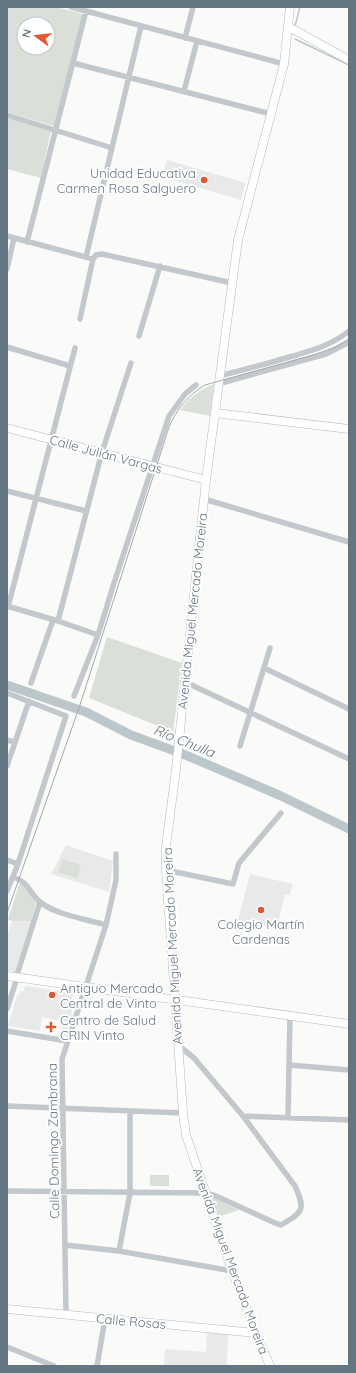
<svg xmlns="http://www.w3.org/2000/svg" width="356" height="1373" font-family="Quicksand,sans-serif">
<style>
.built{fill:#e8e9e9}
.green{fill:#dadfd7;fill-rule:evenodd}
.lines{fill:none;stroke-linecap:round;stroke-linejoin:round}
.stream{stroke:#bbc7cb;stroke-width:1.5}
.river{stroke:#bbc7cb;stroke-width:9}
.secondary-casing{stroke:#b3babf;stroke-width:9}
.street{stroke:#c3c8cc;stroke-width:5.5}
.secondary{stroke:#fff;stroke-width:8}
.tram{stroke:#a2aab0;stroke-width:1}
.poi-dot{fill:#e4572e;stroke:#fff;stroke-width:1.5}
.labels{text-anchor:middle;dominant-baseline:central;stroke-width:4;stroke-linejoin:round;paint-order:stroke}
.poi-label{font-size:13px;fill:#657683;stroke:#fff;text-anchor:start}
.street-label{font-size:13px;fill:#657683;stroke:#fff}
.water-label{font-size:14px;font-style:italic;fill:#60757c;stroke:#fff}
</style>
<rect width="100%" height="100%" fill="#fafaf8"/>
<path class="built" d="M167 160 246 183 241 200 162 177Z
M66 845 113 861 109 892 51 874Z
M250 874 293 884 290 895 285 894 277 928 237 924Z
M12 921H31L15 972 7 971V937Z
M25 986 73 993 71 1003 73 1004 70 1022H68L66 1036 61 1035 63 1024 60 1023V1021L42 1017 40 1031 8 1026 17 995H19L20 991H24Z
M207 1332 228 1334 227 1366H164L165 1349 206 1352Z"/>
<path class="green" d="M7 7H56L83 14 54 126 7 112ZM24 24H48V48H24Z
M7 117 51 130 41 178 7 169Z
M214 384 210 416 180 410C190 397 199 390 214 384Z
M107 637 182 663 173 732 89 698Z
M62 859 81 865 77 878 58 872Z
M20 882 36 903 31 921H12L8 919Z
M150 1175H169V1186H150Z
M212 1198H214L239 1210 218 1217Z"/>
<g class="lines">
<path class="stream" d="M295 26 300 7
M295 39 349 65"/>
<path class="river" d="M7 685 86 712 131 735 183 754 279 795 349 829"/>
<g class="secondary-casing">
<path id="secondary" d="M289 27 349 60
M215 413 349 429
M7 428 206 480
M7 976 349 1024
M7 1309 256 1333
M270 1366 256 1333 232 1271 186 1135 183 1113 166 870V847L176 769 206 480 238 240 284 64 290 7"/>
</g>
<path class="street" d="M71 7 284 64
M185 38 193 7
M73 63 271 114
M184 91 197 41
M7 115 112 148
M7 236 93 259 96 255 102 254 232 283
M27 242 86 11
M86 257 141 26
M7 269 14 238
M80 319 93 259
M139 336 160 266
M7 347 70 366
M219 376C244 370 269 363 293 356 313 350 332 345 349 331
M218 384 326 354 349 342
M7 491 86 511
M204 499 349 542
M7 606 58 621 98 635
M8 607 75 348
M58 621 102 452 131 363
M264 668 349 709
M185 682 349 759
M31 683 53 620
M7 693 66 716 18 864 7 891
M74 696 98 635 114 583 169 416 185 394 196 385
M7 740 15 742
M240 746 270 648
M7 766 29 701
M7 860 18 864
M166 870 233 884 239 863 281 813
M13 877C29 882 29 893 40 902 56 915 86 919 106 925
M16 978 40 902
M7 1009 17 978
M7 1031 67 1041
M289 1065 349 1070
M7 1106 183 1113
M243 1116 349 1120
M288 1117 290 1017
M7 1191 206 1193 216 1196 275 1223 281 1225C303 1212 306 1210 295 1186L243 1116 194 1058 178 1045
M65 1245 119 1251 232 1271
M119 1251 130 1193V1111
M66 1315 62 1059 106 925 116 880V854
M7 1347 54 1366
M97 1366 105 1319"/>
<use href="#secondary" class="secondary"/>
<path class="tram" d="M7 913 80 705 169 427C177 409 187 396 205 385L313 355 336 347 349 339"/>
</g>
<g class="poi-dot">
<circle cx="204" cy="180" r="4"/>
<circle cx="261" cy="910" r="4"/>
<circle cx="52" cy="995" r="4"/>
<path d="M49 1021h4v4h4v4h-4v4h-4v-4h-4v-4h4z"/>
</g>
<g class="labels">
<g class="poi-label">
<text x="196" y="173" text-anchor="end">Unidad Educativa<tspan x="196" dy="15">Carmen Rosa Salguero</tspan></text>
<text x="261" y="924" text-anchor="middle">Colegio Martín<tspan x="261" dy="15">Cardenas</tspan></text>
<text x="60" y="988">Antiguo Mercado<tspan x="60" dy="15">Central de Vinto</tspan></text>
<text x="60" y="1020">Centro de Salud<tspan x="60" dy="15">CRIN Vinto</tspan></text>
</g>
<g class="street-label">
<text transform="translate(106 454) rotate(15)">Calle Julián Vargas</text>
<text transform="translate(192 611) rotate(-84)">Avenida Miguel Mercado Moreira</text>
<text transform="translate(172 946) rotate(-93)">Avenida Miguel Mercado Moreira</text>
<text transform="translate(53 1141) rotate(-91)">Calle Domingo Zambrana</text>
<text transform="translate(231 1261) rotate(70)">Avenida Miguel Mercado Moreira</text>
<text transform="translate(131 1321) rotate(5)">Calle Rosas</text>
</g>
<g class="water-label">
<text transform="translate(184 741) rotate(22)">Río Chulla</text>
</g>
</g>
<rect width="356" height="1373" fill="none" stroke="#657683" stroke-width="16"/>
<g transform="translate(36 36) rotate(285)"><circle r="19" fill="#ffffff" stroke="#c1c8cd"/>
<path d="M0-3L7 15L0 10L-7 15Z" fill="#e4572e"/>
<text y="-6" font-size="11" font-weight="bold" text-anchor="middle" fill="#657683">N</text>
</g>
</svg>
